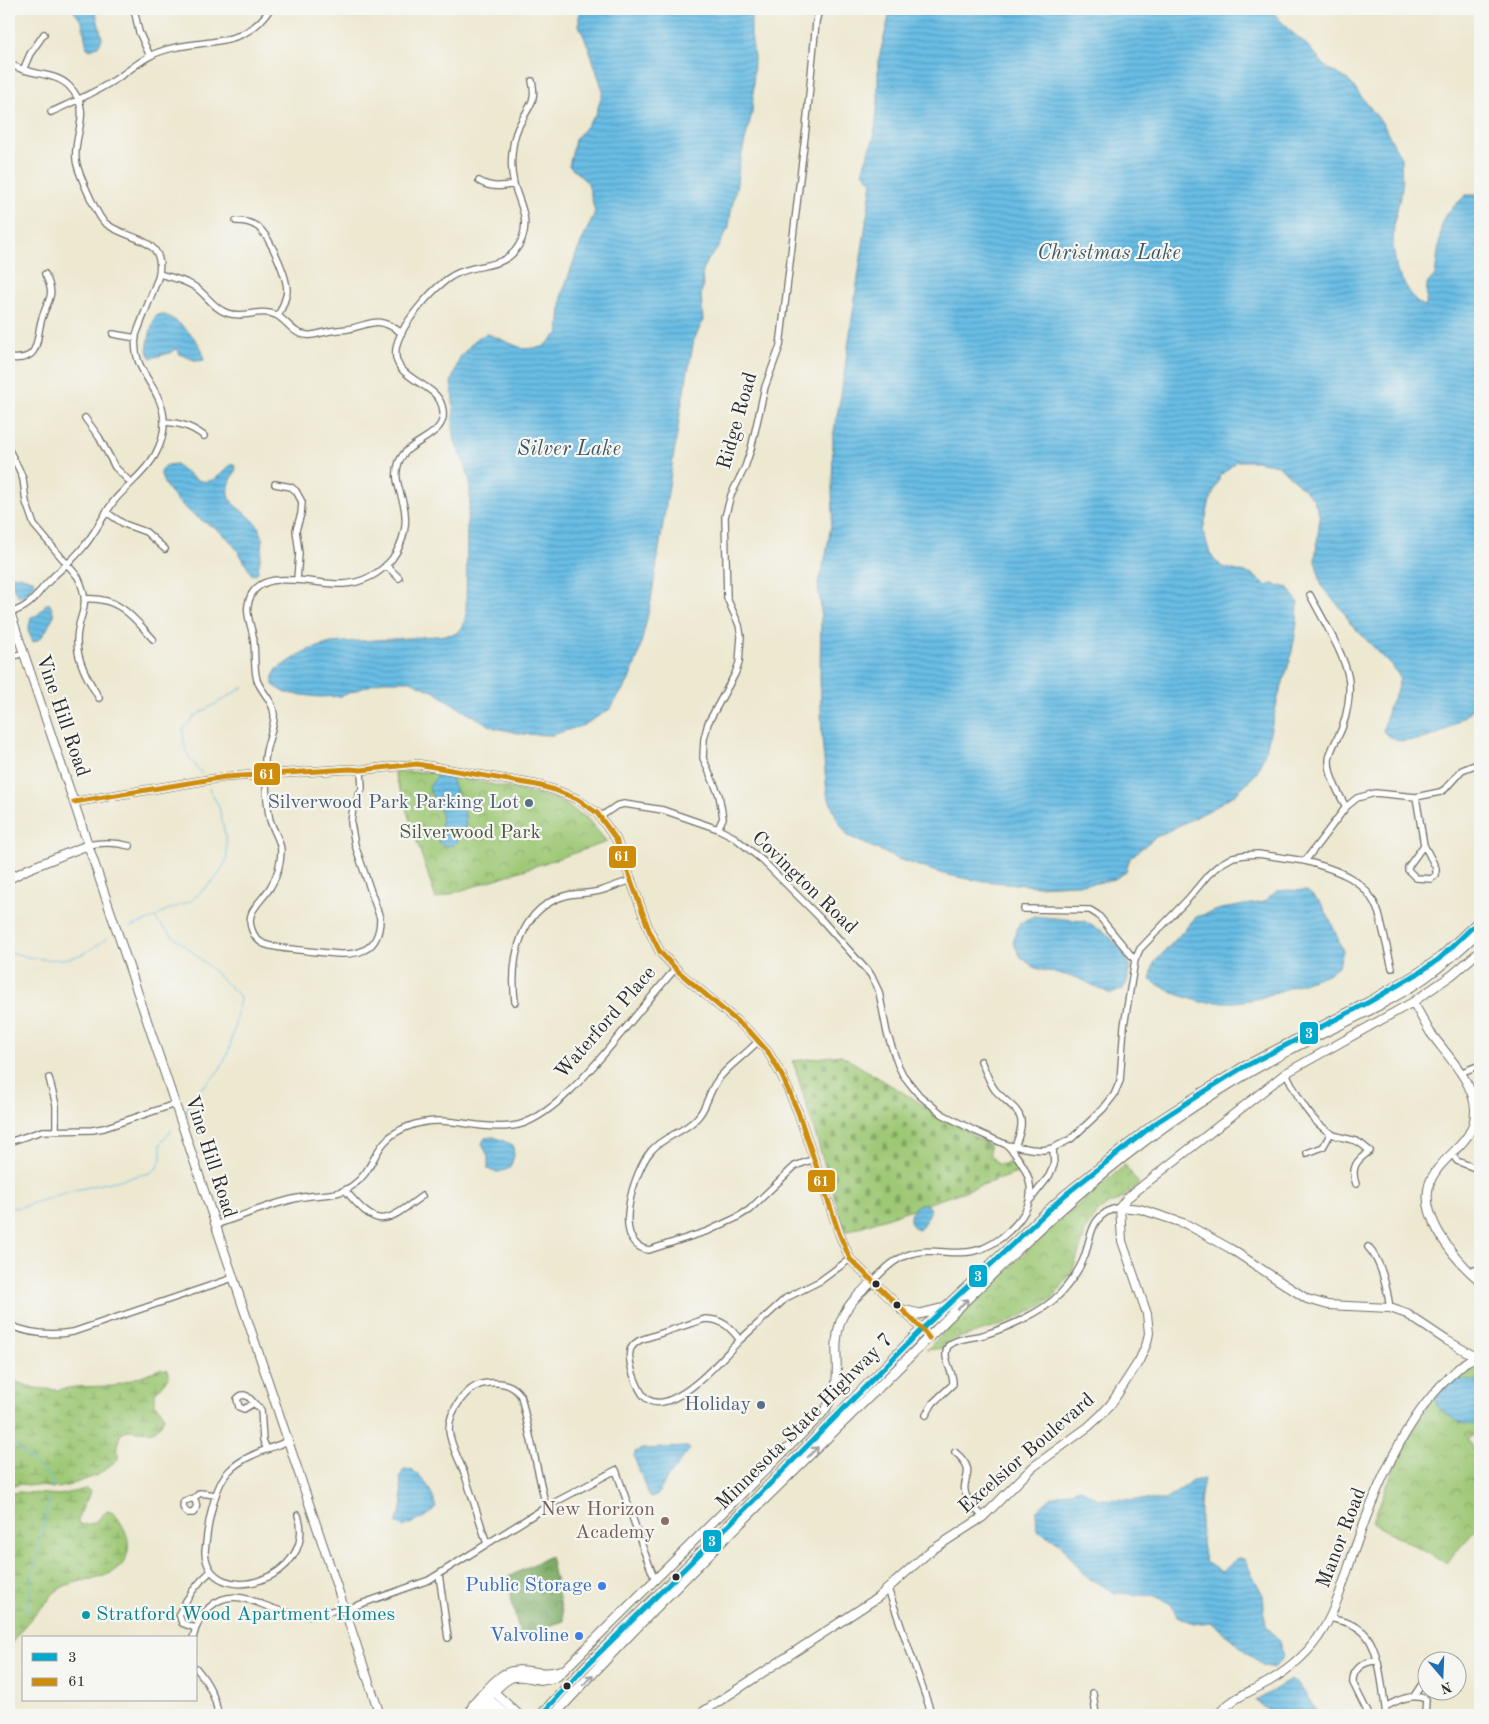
<svg xmlns="http://www.w3.org/2000/svg" width="1489" height="1724" font-family="'Old Standard TT',serif">
<style>
.forest{fill:url(#forest-crowns);stroke:#546c48}
.wetland{fill:url(#wetland-marsh);stroke:#647a50}
.cemetery{fill:url(#cemetery-stones);stroke:#647a50}
.park{fill:url(#park-crowns);stroke:#647a50}
.water{fill:url(#water-rules);stroke:#4a7488}
.lines{fill:none;stroke-linecap:round;stroke-linejoin:round}
.stream{stroke:#69bde5;stroke-width:1}
.street-casing{stroke:#6f6d65;stroke-width:8}
.secondary-casing{stroke:#6f6d65;stroke-width:10}
.primary-casing{stroke:#6f6d65;stroke-width:11}
.street{stroke:#fff;stroke-width:5.5}
.secondary{stroke:#fff;stroke-width:8}
.primary{stroke:#fff;stroke-width:9}
.bus-1-casing{stroke:#f6f6f2;stroke-width:9}
.bus-2-casing{stroke:#f6f6f2;stroke-width:9}
.bus-1{stroke:#00a9ce;stroke-width:5}
.bus-2{stroke:#ce8d09;stroke-width:5}
.oneway{stroke:#a0a0a0}
.service-dot{fill:#5c6f8a;stroke:#f6f6f2;stroke-width:2}
.bus-dot{fill:#2b2b2b;stroke:#f6f6f2;stroke-width:2}
.education-dot{fill:#8d6e63;stroke:#f6f6f2;stroke-width:2}
.shop-dot{fill:#3f7fe0;stroke:#f6f6f2;stroke-width:2}
.culture-dot{fill:#0f9aa8;stroke:#f6f6f2;stroke-width:2}
.labels{text-anchor:middle;dominant-baseline:central;stroke-width:4.5;stroke-linejoin:round;paint-order:stroke}
.street-label{font-size:20px;fill:#2b2b2b;stroke:#f6f6f2}
.service-label{font-size:20px;fill:#4e5e75;stroke:#f6f6f2;text-anchor:end}
.park-label{font-size:20px;fill:#4d5a41;stroke:#f6f6f2}
.education-label{font-size:20px;fill:#785e54;stroke:#f6f6f2;text-anchor:end}
.shop-label{font-size:20px;fill:#366cbe;stroke:#f6f6f2;text-anchor:end}
.culture-label{font-size:20px;fill:#0d838f;stroke:#f6f6f2;text-anchor:start}
.water-label{font-size:21px;font-style:italic;fill:#3e5763;stroke:#f6f6f2}
.line-badge{stroke:#f6f6f2;stroke-width:2}
.badge-label{font-size:14px;text-anchor:middle;font-weight:bold;fill:#fff}
</style>
<defs>
<pattern id="forest-crowns" width="20" height="18" patternUnits="userSpaceOnUse" patternTransform="scale(1.25)"><rect width="20" height="18" fill="#7eac66"/><path d="M2 6a3 3 0 1 1 6 0M12 15a3 3 0 1 1 6 0" fill="none" stroke="#678c54"/></pattern>
<pattern id="wetland-marsh" width="20" height="14" patternUnits="userSpaceOnUse" patternTransform="scale(1.25)"><rect width="20" height="14" fill="#9dc875"/><path d="M1 5h8M5 5V1M11 12h8M15 12V8" fill="none" stroke="#80a360"/></pattern>
<pattern id="cemetery-stones" width="16" height="16" patternUnits="userSpaceOnUse" patternTransform="scale(1.25)"><rect width="16" height="16" fill="#9dc875"/><path d="M2 7V4a2 2 0 0 1 4 0v3zM10 15v-3a2 2 0 0 1 4 0v3z" fill="#80a360"/></pattern>
<pattern id="park-crowns" width="20" height="18" patternUnits="userSpaceOnUse" patternTransform="scale(1.25)"><rect width="20" height="18" fill="#9dc875"/><path d="M2 6a3 3 0 1 1 6 0M12 15a3 3 0 1 1 6 0" fill="none" stroke="#80a360"/></pattern>
<pattern id="water-rules" width="6" height="5" patternUnits="userSpaceOnUse" patternTransform="scale(1.25)"><rect width="6" height="5" fill="#69bde5"/><path d="M0 2.5h6" fill="none" stroke="#579aba"/></pattern>
</defs>
<rect width="100%" height="100%" fill="#f6f6f2"/>
<filter id="ink" filterUnits="userSpaceOnUse"><feTurbulence type="fractalNoise" baseFrequency=".02" numOctaves="2"/><feDisplacementMap in="SourceGraphic" scale="10" xChannelSelector="R" yChannelSelector="G"/><feConvolveMatrix kernelMatrix="1 2 1 2 8 2 1 2 1" color-interpolation-filters="sRGB"/></filter>
<filter id="wash" filterUnits="userSpaceOnUse"><feTurbulence type="fractalNoise" baseFrequency=".0096" numOctaves="4" result="noise"/><feDisplacementMap in="SourceGraphic" scale="20" xChannelSelector="R" yChannelSelector="G"/><feGaussianBlur stdDeviation="1.12" result="paint"/><feColorMatrix in="noise" values="0 0 0 0 0 0 0 0 0 0 0 0 0 0 0 0 0 1.4 0 .05"/><feComposite in="paint" operator="in"/></filter>
<g filter="url(#wash)">
<rect width="100%" height="100%" fill="#ede8d0"/>
<path class="forest" d="M550 1556 564 1621 520 1635 506 1578Z"/>
<path class="wetland" d="M160 1369 168 1370 169 1377 155 1393 154 1403 162 1411 164 1417C154 1447 128 1419 120 1436 117 1441 118 1452 118 1459L98 1475 70 1485 58 1488 20 1484 9 1487V1380L35 1388 57 1390 75 1387 114 1386Z
M86 1489 90 1491C87 1502 80 1510 78 1521L79 1524C93 1527 98 1519 107 1511L114 1513C123 1525 132 1539 127 1555 118 1585 76 1574 55 1592 52 1594 50 1598 48 1601 34 1615 18 1631 9 1648V1494L18 1492 59 1495Z"/>
<path class="cemetery" d="M841 1055 989 1145 990 1155 998 1165 1012 1162 1020 1172 845 1232 793 1061Z"/>
<path class="park" d="M394 772H429L469 779 556 799 587 818 607 842 436 899Z
M1125 1165 1139 1184 1116 1202 1108 1204 1100 1210 1087 1228 1072 1272 1054 1297 1039 1307 1007 1323 990 1329 951 1340 944 1348 926 1350 1043 1235Z
M1473 1363 1480 1366V1433L1468 1438 1480 1467V1525L1446 1563 1372 1523C1391 1476 1410 1422 1446 1385 1454 1377 1464 1370 1473 1363Z"/>
<path class="water" d="M72 9H95L102 38 100 44 91 50 87 48 82 22Z
M579 9H749L751 16V34L754 56 753 97 752 113 739 165 737 183 731 212 729 227 716 251 706 262 702 275 703 284 701 296 703 321 694 340 682 402 651 601 638 657 628 682 610 709 584 725 552 735 523 734 495 728 462 710 435 692 410 681H382L341 696 319 697 286 693 273 685V676L277 669 308 650 331 643 437 636 455 634 463 627 466 614 467 522 470 500V482L466 467 455 443 453 426 454 411 451 383 460 357 477 338 488 334 524 349 543 347 559 333 562 294 577 252 595 212 588 183 569 166 575 140 596 114 603 91 590 51 579 25Z
M891 9H1270L1289 30 1305 43 1327 68 1348 80 1383 124 1401 158 1402 188 1394 223 1393 246 1397 272 1416 302 1426 307 1427 284 1435 275 1442 222 1446 214 1466 195H1480V700C1462 720 1443 737 1415 740 1408 741 1399 742 1392 738 1389 736 1385 733 1383 731L1388 709 1397 690 1400 677 1392 666 1350 623 1344 612 1322 587 1315 560 1320 517 1313 498 1278 465 1256 461H1237L1221 475 1210 500 1203 530 1210 554 1222 567 1253 575 1266 586 1273 584 1289 588 1298 603 1297 624 1291 657 1278 698 1266 750 1256 774 1235 794 1208 811 1154 838 1130 858 1126 871 1115 879 1097 883 1036 886 973 880 943 874 898 859 848 836 838 821 827 794 822 738 820 676 821 610 818 583 826 555 833 513 832 492 833 436 841 395 872 182 862 171 874 138 878 101V62Z
M160 314C173 315 195 336 201 348 203 351 203 356 204 360L197 361 179 354V350L175 349 170 353 151 358 147 350 150 333 155 317Z
M176 464C191 477 204 490 221 474 225 470 228 466 234 464L236 469C214 510 248 505 260 530 266 543 259 558 258 572L255 575 251 574C244 560 235 544 222 533 217 528 209 525 203 521 188 512 158 487 161 469L167 465Z
M15 575 33 580 34 585 26 594 20 597C14 592 12 585 11 577Z
M46 604H50L54 615C48 625 45 639 33 642L28 631 31 617 38 615Z
M439 773 451 776C456 804 479 817 454 845L444 846 438 842C438 832 443 824 441 814 439 805 431 797 429 787Z
M1288 890 1307 891 1322 904 1332 924 1343 951 1339 965 1328 974 1257 999 1236 1002H1201L1173 993 1150 980 1154 963 1196 917 1221 909 1264 902 1277 891Z
M1034 916 1084 921 1106 933 1125 953 1130 966 1127 982 1123 989 1111 994 1078 978 1035 968 1021 957 1013 943 1019 924Z
M494 1137 513 1145 514 1156 510 1168C502 1172 496 1174 488 1169V1156L482 1143 485 1138Z
M920 1204H923L929 1207 930 1213 920 1229C910 1229 907 1217 913 1210 914 1207 917 1206 920 1204Z
M1456 1379 1480 1382V1424C1460 1427 1450 1417 1436 1405L1438 1394Z
M687 1447 690 1449 666 1480 658 1494 651 1497 647 1491 634 1457 635 1452 643 1449Z
M404 1469C422 1469 433 1493 436 1508L427 1516 403 1527 396 1523 403 1505 400 1477Z
M1204 1479C1197 1509 1200 1532 1205 1562L1222 1572 1238 1558 1244 1559 1263 1595 1266 1626 1278 1639 1284 1657 1274 1668 1262 1665 1211 1622 1194 1624 1177 1616 1171 1604 1155 1596 1115 1593 1085 1576 1060 1543 1037 1530 1036 1511 1052 1497 1080 1488 1098 1499 1166 1500 1192 1481Z
M1292 1679 1303 1690 1319 1715H1273L1256 1701Z"/>
<g class="lines">
<path class="stream" d="M202 774C188 758 184 751 183 729L195 716 244 687
M155 918C167 933 181 942 195 954 210 967 223 981 238 994L240 1000C234 1022 233 1051 219 1070 208 1086 186 1094 187 1115
M130 927 155 918 165 911 191 901 217 877 227 859 226 839 219 807 209 788
M9 951C28 959 54 962 74 957 86 954 98 944 108 938
M9 1207 18 1208 71 1191 150 1173 158 1167 161 1159V1143L172 1130
M9 1440 53 1480 52 1489
M27 1613 31 1583 50 1497"/>
</g>
</g>
<g filter="url(#ink)">
<g class="lines">
<g class="street-casing">
<path id="street" d="M134 9 139 32 150 56
M9 63C27 76 54 71 69 86 94 112 73 132 76 159 76 169 97 215 104 222 125 241 169 235 158 278L136 335C130 373 164 386 164 423 164 434 160 446 155 455 145 473 127 485 114 501 102 517 94 536 80 551 71 562 59 570 50 580 34 596 34 605 10 613
M23 70 30 54 44 34
M51 112C73 102 95 93 116 79 132 69 146 55 165 50 204 38 244 50 270 9
M479 181C491 188 501 187 514 184
M236 221C244 221 251 222 258 227 270 237 287 276 287 291 286 300 282 308 278 316
M159 274C171 277 185 280 195 287 207 295 213 308 227 313 244 319 260 308 276 315 288 321 292 334 307 335 314 336 319 333 326 332 333 330 341 330 348 329 373 324 377 315 402 333
M113 334 136 338
M9 358C42 362 35 340 42 318 49 296 56 297 45 274
M85 418 99 437 115 467 130 482
M164 422C180 423 191 426 204 436
M9 450 19 469 23 479 26 502 34 525 78 577C93 609 77 613 77 641 77 662 89 681 99 698
M275 484 291 487 296 491 302 502 301 514 296 530 299 553 297 580
M106 512 124 524 146 532 165 549
M386 565 399 578
M1310 595C1321 616 1348 660 1349 683 1350 697 1347 715 1342 728 1338 739 1329 750 1329 761 1329 777 1339 794 1346 807
M85 599C119 597 132 616 153 639
M9 658 23 653
M361 770 362 789 353 807 351 823 355 845 380 918C380 964 339 954 308 951 294 949 277 949 264 944 258 941 254 936 252 930 244 911 263 901 271 886 277 876 281 862 281 850 280 839 273 830 270 820 266 804 266 780 265 763 264 745 276 727 274 714 273 700 261 692 257 680 253 666 256 650 253 636 251 625 246 615 248 605 255 563 315 586 343 584 362 583 380 574 392 559 405 541 409 519 402 499 398 485 394 475 399 462 408 438 451 437 442 406 435 380 387 380 397 344 403 322 437 282 458 273 483 262 509 270 522 239 530 218 519 203 514 184 511 172 511 158 513 146 514 138 517 129 521 122 529 106 537 101 532 81
M1416 797 1424 845
M600 817 616 806 624 804 663 810 718 829 734 837 763 861 820 918 871 975 879 992 887 1033 898 1065 903 1075 919 1095 942 1114 975 1131 1007 1145 1031 1149 1043 1150 1053 1148 1071 1139 1103 1109 1114 1095 1120 1081 1124 1026 1135 960 1140 949 1188 899 1208 875 1219 865 1233 857 1244 855 1258 854 1305 861 1346 807 1357 798 1375 793 1416 797 1440 792 1445 789 1462 770 1480 763
M718 829 723 818 719 795 703 758 704 739 708 723 735 674 739 663 741 636 739 625 727 598 725 517 731 495 745 467 751 449 765 387 780 346 806 128 816 22 819 9
M88 845C103 842 115 842 130 846
M1424 845 1436 868V875L1431 879 1416 878 1408 870V867Z
M1305 861C1337 870 1367 878 1379 914L1392 968
M1024 909 1090 910 1098 915 1135 960
M515 1002C510 959 519 907 568 895 579 893 591 894 603 890 612 887 622 883 632 880
M758 1041C746 1055 727 1066 717 1081 708 1093 707 1108 697 1118 684 1133 663 1136 651 1151 635 1169 609 1245 649 1250L708 1231 736 1218 749 1210 795 1166 814 1159
M981 1061C985 1070 989 1082 995 1090 1016 1112 1030 1112 1015 1146
M1286 1073C1297 1095 1309 1121 1332 1134 1340 1138 1349 1138 1358 1142 1362 1144 1366 1148 1370 1151 1357 1160 1350 1167 1356 1184
M1460 1073 1480 1065
M49 1078 56 1105V1130
M9 1142 42 1131 92 1130 104 1128 175 1104
M1307 1153 1323 1147 1331 1133
M1452 1154 1457 1161 1480 1170
M345 1190C378 1229 383 1225 422 1196
M1031 1199 1049 1176 1054 1165 1053 1148
M215 1225C242 1216 270 1204 298 1198 317 1193 335 1198 352 1186 378 1168 371 1141 407 1127 444 1112 476 1131 512 1126 551 1122 600 1059 624 1030 641 1009 658 989 675 969
M1368 1247C1382 1262 1387 1288 1390 1308
M1470 1272 1480 1268
M873 1281C884 1270 894 1259 910 1254 931 1247 953 1256 974 1251 988 1248 1000 1240 1010 1230 1041 1201 1034 1173 1007 1145
M705 1319C722 1319 730 1327 740 1340 720 1360 694 1392 667 1401 645 1408 639 1390 633 1374 631 1366 628 1359 630 1351 631 1346 635 1343 640 1340Z
M9 1325C30 1334 50 1336 73 1332L233 1278
M740 1340 786 1298 820 1281 850 1259
M254 1403C249 1397 244 1391 237 1399L239 1407 244 1409 254 1403 261 1410 263 1440 267 1450
M926 1415 933 1403 953 1384C954 1371 941 1359 948 1346 957 1338 971 1338 983 1335 1007 1328 1043 1312 1060 1294 1070 1283 1080 1269 1085 1255 1092 1232 1091 1214 1120 1207
M288 1441C269 1449 243 1456 229 1471 213 1487 207 1530 205 1552 209 1612 319 1579 298 1515
M955 1452C980 1473 959 1479 966 1495 969 1503 977 1510 983 1517
M194 1498 184 1501C182 1507 183 1509 188 1513H193C198 1507 197 1504 194 1498L200 1493 216 1495
M487 1544C479 1519 472 1495 463 1470 458 1457 450 1444 449 1430 449 1411 467 1384 488 1383 502 1382 513 1384 521 1396L546 1507
M439 1574 448 1638
M888 1589 932 1715
M344 1610 429 1580 546 1507 616 1470 644 1551 655 1580
M1330 1618C1341 1621 1353 1623 1362 1631 1380 1645 1383 1693 1386 1715
M195 1628 182 1623 179 1614C187 1597 197 1583 211 1571
M193 1638C198 1615 215 1593 242 1598 259 1601 275 1612 294 1614 311 1617 328 1613 343 1607
M196 1668C208 1682 216 1697 218 1715
M1093 1693 1096 1715
M1414 1696 1426 1678
M1385 1707C1398 1700 1412 1693 1426 1699L1425 1715
M1369 1715 1353 1683C1352 1669 1364 1661 1377 1661"/>
</g>
<g class="secondary-casing">
<path id="secondary" d="M9 609 380 1715
M74 802 225 777 350 769 361 770 417 764 537 785 555 790 577 799 597 813 616 839 649 930 660 952 679 972 752 1034 768 1052 782 1076 798 1112 839 1233 850 1259 922 1329 929 1338
M9 879 28 869 88 845
M1413 1002C1419 1012 1424 1022 1430 1032 1445 1053 1474 1082 1475 1109 1476 1140 1451 1150 1436 1171 1409 1207 1454 1259 1480 1281
M1120 1207 1140 1209 1186 1224 1231 1249 1307 1299 1328 1305 1390 1308 1407 1314 1446 1340 1478 1358
M491 1689 519 1715
M486 1696 507 1715
M470 1715C471 1704 478 1697 486 1690 492 1684 497 1678 504 1674 523 1664 540 1678 561 1670
M476 1715C479 1707 485 1702 490 1696 497 1689 502 1682 511 1678 528 1672 540 1687 558 1676L821 1415C849 1381 829 1359 840 1323 846 1305 860 1293 873 1281
M478 1715C484 1708 492 1705 500 1710
M698 1715 877 1598 929 1552 983 1517 1033 1467 1088 1427 1100 1416 1111 1404 1139 1361 1147 1343 1149 1333 1147 1314 1122 1241 1120 1207 1127 1198 1286 1073 1413 1002 1452 975 1480 951
M1218 1715C1231 1698 1250 1692 1268 1682 1290 1669 1310 1652 1323 1630 1338 1605 1346 1573 1356 1545 1377 1486 1403 1422 1449 1377 1455 1372 1460 1366 1466 1362 1470 1359 1476 1358 1480 1357"/>
</g>
<g class="primary-casing">
<path id="primary" d="M902 1310 920 1314 940 1309
M541 1715 585 1667 756 1498 922 1329 1065 1195 1157 1122 1202 1093 1242 1068 1369 1002 1417 974 1439 959 1480 920
M554 1715C659 1600 772 1492 883 1383 964 1303 1043 1218 1134 1149 1183 1111 1235 1079 1289 1050 1333 1027 1384 1006 1424 978 1445 963 1463 947 1480 930"/>
</g>
<use href="#street" class="street"/>
<use href="#secondary" class="secondary"/>
<use href="#primary" class="primary"/>
<g class="bus-1-casing">
<path id="bus-1" d="M541 1715 585 1667 756 1498 922 1329 1065 1195 1157 1122 1202 1093 1242 1068 1369 1002 1417 974 1439 959 1480 920"/>
</g>
<g class="bus-2-casing">
<path id="bus-2" d="M74 802 225 777 350 769 361 770 417 764 537 785 555 790 577 799 597 813 616 839 649 930 660 952 679 972 752 1034 768 1052 782 1076 798 1112 839 1233 850 1259 922 1329 929 1338"/>
</g>
<use href="#bus-1" class="bus-1"/>
<use href="#bus-2" class="bus-2"/>
</g>
<defs><path id="oneway-shaft" d="M-6 0H5M1.5-3L5.5 0L1.5 3" fill="none" stroke-width="1.6" stroke-linecap="round" stroke-linejoin="round" transform="scale(1.25)"/></defs>
<g class="oneway">
<use href="#oneway-shaft" transform="translate(963 1304) rotate(-45)"/>
<use href="#oneway-shaft" transform="translate(813 1452) rotate(-45)"/>
<use href="#oneway-shaft" transform="translate(588 1680) rotate(-46)"/>
</g>
</g>
<g class="service-dot">
<circle cx="529" cy="803" r="5"/>
<circle cx="761" cy="1405" r="5"/>
</g>
<g class="bus-dot">
<circle cx="876" cy="1284" r="4.5"/>
<circle cx="897" cy="1305" r="4.5"/>
<circle cx="676" cy="1577" r="4.5"/>
<circle cx="567" cy="1686" r="4.5"/>
</g>
<circle class="education-dot" cx="665" cy="1521" r="5"/>
<g class="shop-dot">
<circle cx="602" cy="1586" r="5"/>
<circle cx="579" cy="1636" r="5"/>
</g>
<circle class="culture-dot" cx="86" cy="1615" r="5"/>
<g class="labels">
<g class="street-label">
<text transform="translate(738 421) rotate(-74)">Ridge Road</text>
<text transform="translate(62 716) rotate(71)">Vine Hill Road</text>
<text transform="translate(804 883) rotate(44)">Covington Road</text>
<text transform="translate(606 1023) rotate(-49)">Waterford Place</text>
<text transform="translate(210 1157) rotate(72)">Vine Hill Road</text>
<text transform="translate(805 1422) rotate(-45)">Minnesota State Highway 7</text>
<text transform="translate(1027 1454) rotate(-41)">Excelsior Boulevard</text>
<text transform="translate(1342 1538) rotate(-69)">Manor Road</text>
</g>
<g class="service-label">
<text x="519" y="803">Silverwood Park Parking Lot</text>
<text x="751" y="1405">Holiday</text>
</g>
<g class="park-label">
<text x="470" y="833">Silverwood Park</text>
</g>
<g class="education-label">
<text x="655" y="1510">New Horizon<tspan x="655" dy="23">Academy</tspan></text>
</g>
<g class="shop-label">
<text x="592" y="1586">Public Storage</text>
<text x="569" y="1636">Valvoline</text>
</g>
<g class="culture-label">
<text x="96" y="1615">Stratford Wood Apartment Homes</text>
</g>
<g class="water-label">
<text x="1109" y="253">Christmas Lake</text>
<text x="569" y="449">Silver Lake</text>
</g>
</g>
<g class="line-badge">
<rect x="253" y="762" width="28" height="24" rx="5" fill="#ce8d09"/>
<rect x="608" y="845" width="29" height="24" rx="5" fill="#ce8d09"/>
<rect x="1299" y="1021" width="20" height="24" rx="5" fill="#00a9ce"/>
<rect x="807" y="1169" width="29" height="24" rx="5" fill="#ce8d09"/>
<rect x="968" y="1264" width="20" height="24" rx="5" fill="#00a9ce"/>
<rect x="702" y="1529" width="20" height="24" rx="5" fill="#00a9ce"/>
</g>
<g class="badge-label">
<text x="267" y="779">61</text>
<text x="622" y="861">61</text>
<text x="1309" y="1038">3</text>
<text x="821" y="1186">61</text>
<text x="978" y="1281">3</text>
<text x="712" y="1546">3</text>
</g>
<rect width="1489" height="1724" fill="none" stroke="#f6f6f2" stroke-width="30"/>
<rect x="22" y="1636" width="175" height="65" fill="#f6f6f2" stroke="#a5a5a2"/>
<rect x="32" y="1653" width="25" height="8" fill="#00a9ce" stroke="#a5a5a2"/>
<text x="68" y="1662" font-size="15" fill="#2b2b2b">3</text>
<rect x="32" y="1678" width="25" height="8" fill="#ce8d09" stroke="#a5a5a2"/>
<text x="68" y="1686" font-size="15" fill="#2b2b2b">61</text>
<g transform="translate(1442 1676) rotate(161)"><circle r="24" fill="#f6f6f2" stroke="#a5a5a2"/>
<path d="M0-4L9 19L0 12L-9 19Z" fill="#1f6fb2"/>
<text y="-8" font-size="14" font-weight="bold" text-anchor="middle" fill="#2b2b2b">N</text>
</g>
</svg>
